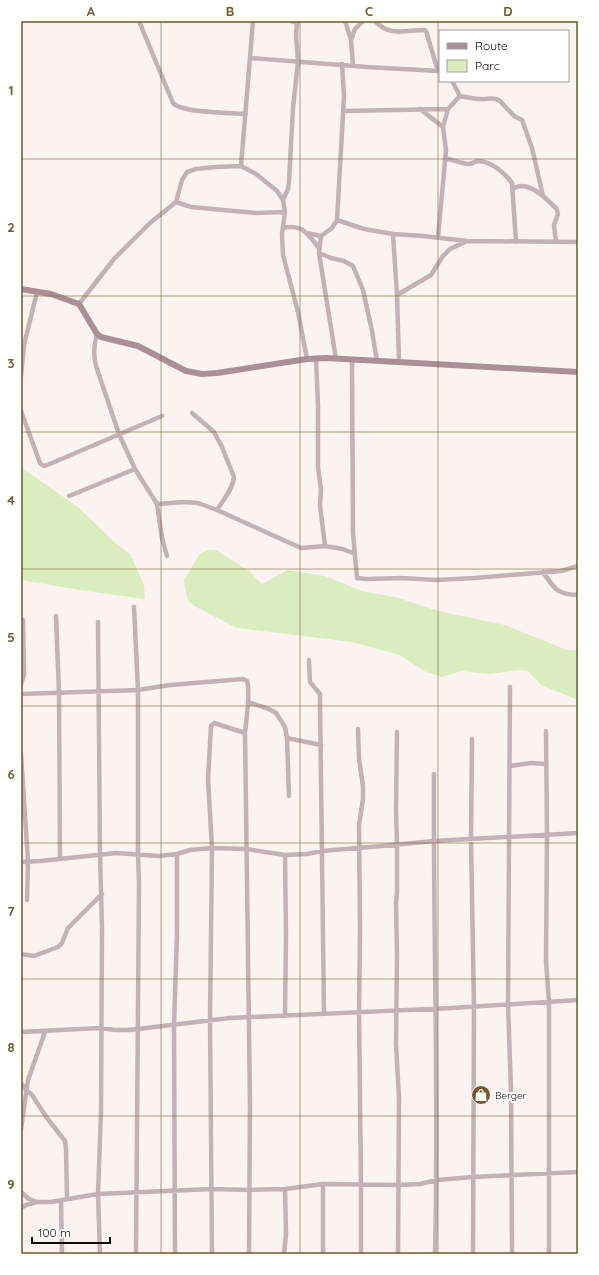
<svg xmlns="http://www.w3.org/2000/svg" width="599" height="1275" font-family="Quicksand,sans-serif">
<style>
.green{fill:#dbecbf}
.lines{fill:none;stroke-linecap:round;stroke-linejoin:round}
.street{stroke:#c3b1b5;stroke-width:4.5}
.secondary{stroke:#aa9096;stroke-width:6}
.grid{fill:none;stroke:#72582a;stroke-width:1;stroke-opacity:0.55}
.labels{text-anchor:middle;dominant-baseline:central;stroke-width:4;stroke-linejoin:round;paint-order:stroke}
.poi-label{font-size:10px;fill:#150905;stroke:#fff;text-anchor:start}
.neatline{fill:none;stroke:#72582a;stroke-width:1.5}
.grid-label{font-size:13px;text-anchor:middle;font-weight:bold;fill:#72582a}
</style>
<rect width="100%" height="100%" fill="#fbf3ef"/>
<path class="green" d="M21 467 79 508 114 542 130 554 144 585 145 599 93 592 21 580Z
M207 550H216L249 571 262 584 287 570 325 576 362 591 399 598 434 610 505 625 567 650H578V700L541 685 528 671 519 670 490 674 461 671 442 677 424 671 400 655 352 642 237 628 194 606 187 599 184 580 199 555Z"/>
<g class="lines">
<path class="street" d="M139 21 173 103C181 113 232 113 246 114
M345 21 351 40 353 66
M351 40 355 29 363 21
M251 58 367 67 438 71 426 31 425 30C405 30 389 37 375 21
M452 81 460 96
M420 109 443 127
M343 111 448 109
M445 158C453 160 462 164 469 164 473 164 475 161 478 161 491 161 505 173 512 183L516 242
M241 166 253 21
M513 189C523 182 534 189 543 196
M283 200 288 189 289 182 293 108 298 62 296 35 297 23 291 21
M176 202 191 207 256 213 285 212
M337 220 344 96 342 64
M283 228C303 223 308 235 319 248
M307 233 321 236 332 228 337 220 364 229 393 234 423 236 467 241
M393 234 397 295 399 362
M321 236 319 253 336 359
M438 237 446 150 443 127 448 109 460 96C466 97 473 99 480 99 487 100 493 96 500 101L514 116 522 120 532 148 543 196 556 208 558 214 554 225 556 242
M319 253 331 258 344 261 353 266 363 290 372 331 377 361
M397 295 431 275 443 256 450 249 467 241 578 242
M79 304 114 259 150 223 176 202 182 180 187 172 196 169 215 167 241 166 256 174 277 191 283 200 285 212 282 234 283 255 298 312 307 359
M97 334C94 346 93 354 96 366L119 434 135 469 157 504 162 538 167 556
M352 360 353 533 357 578 366 579 401 578 436 580 474 578 561 571 578 566
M21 376 24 345 37 292
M21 411 40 463 42 465 45 466 162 416
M192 413 214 432 222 447 234 477C233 489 223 500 217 510
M69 496 135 469
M157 504 184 502 198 503 217 510 301 548 325 546 320 505 321 490 318 467V405L316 359
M325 546 343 549 355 554
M543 572C555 589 556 594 578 595
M134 607 138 690V855L139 883 136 1254
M56 616 59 693 60 858
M98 622 100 855 102 928 101 1111 98 1194 100 1254
M309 660 310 682 320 694V702L324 1013
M21 684 24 675 23 620
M510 687 508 1004 511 1090 512 1254
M21 694 138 690 170 685 243 679 247 681C251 693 246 720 245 733L250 1104 249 1254
M248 702 269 709 276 713 285 727 287 738 289 796
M358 729 359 759 363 786V799L359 825 360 930 359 1012 361 1185V1254
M546 731 547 834 546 961 549 1002V1254
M397 732 396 810 397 844V891L396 903 397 955 396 1044 399 1098 398 1254
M287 738 321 745
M472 739 471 839 474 1007 473 1254
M21 754 28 861 27 900
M510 766 531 763 546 764
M434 774C433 934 439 1094 435 1254
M285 855 286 935 285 1016
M21 862 41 861 116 853 158 856 177 854 190 850 212 848 246 849 285 855 307 854 322 851 382 846 434 841 578 833
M21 954 34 956 58 947 62 943 68 928 102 894
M21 1032 100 1028 115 1030H129L230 1018 452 1008 578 1000
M21 1083 26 1090 32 1095 47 1118 65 1141 66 1149 67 1199
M21 1129 28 1080 45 1032
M323 1184V1254
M21 1192 29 1199 37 1202H51L98 1194 212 1189 249 1190 285 1189 323 1184 399 1185 420 1184 437 1180 473 1177 578 1172
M61 1200 62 1254
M21 1208 26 1205 37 1202
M175 1254 174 1025 177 933V854
M212 1254 210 1020 212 848 208 779 211 726 214 723 245 733
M284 1254 286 1234 285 1189"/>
<path class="secondary" d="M21 289 51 294 79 304 97 334 101 337 138 346 186 371 202 374 217 373 307 359 326 358 578 372"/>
</g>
<path class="grid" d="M161 21V1254M300 21V1254M438 21V1254M21 159H578M21 296H578M21 432H578M21 569H578M21 706H578M21 843H578M21 979H578M21 1116H578"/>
<defs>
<g id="shop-disc" transform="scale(1)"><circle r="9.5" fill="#72582a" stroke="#fff"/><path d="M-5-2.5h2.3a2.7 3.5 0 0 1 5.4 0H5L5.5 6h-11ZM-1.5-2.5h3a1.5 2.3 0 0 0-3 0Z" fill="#fff"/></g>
</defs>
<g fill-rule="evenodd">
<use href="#shop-disc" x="481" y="1095"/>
</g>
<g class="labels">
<g class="poi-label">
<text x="495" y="1095">Berger</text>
</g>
</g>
<rect width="599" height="1275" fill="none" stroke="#ffffff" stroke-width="44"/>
<rect x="439" y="30" width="130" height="52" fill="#ffffff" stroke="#a19d9b"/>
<rect x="447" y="43" width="20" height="6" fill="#aa9096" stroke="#a19d9b"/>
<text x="475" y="50" font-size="12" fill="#150905">Route</text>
<rect x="447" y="60" width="20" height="12" fill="#dbecbf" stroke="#a19d9b"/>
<text x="475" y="70" font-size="12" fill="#150905">Parc</text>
<path d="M32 1237v6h78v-6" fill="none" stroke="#150905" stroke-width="2"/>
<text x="38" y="1237" font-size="12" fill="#150905" stroke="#ffffff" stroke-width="3" paint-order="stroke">100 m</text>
<rect x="22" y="22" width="555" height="1231" class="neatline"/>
<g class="grid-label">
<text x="91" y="16">A</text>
<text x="230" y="16">B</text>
<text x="369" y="16">C</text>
<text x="508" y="16">D</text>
<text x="11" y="95">1</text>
<text x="11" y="232">2</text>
<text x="11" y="368">3</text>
<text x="11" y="505">4</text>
<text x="11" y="642">5</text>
<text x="11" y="779">6</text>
<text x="11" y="916">7</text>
<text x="11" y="1052">8</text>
<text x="11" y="1189">9</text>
</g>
</svg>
